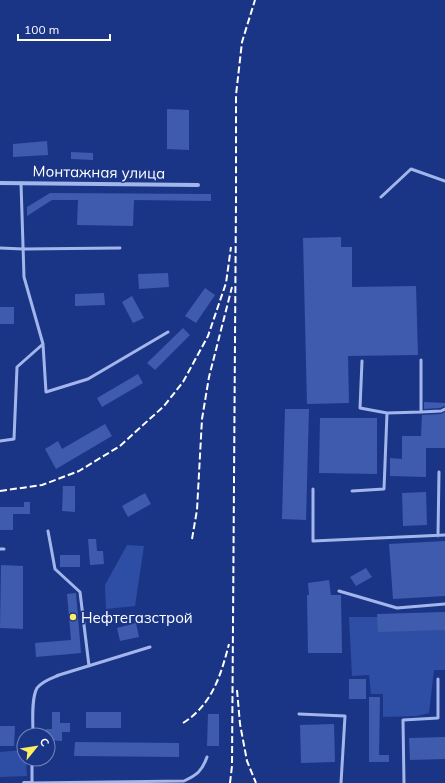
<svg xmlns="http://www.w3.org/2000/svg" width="445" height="783" font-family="Mulish,sans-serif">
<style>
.green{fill:#2e4da4}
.building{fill:#3f5bad}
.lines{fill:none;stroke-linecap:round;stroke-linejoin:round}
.service{stroke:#a3b6ec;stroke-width:3}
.minor{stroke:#a3b6ec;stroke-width:4}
.rail{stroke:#fff;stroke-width:2;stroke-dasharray:7 3;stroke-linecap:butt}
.poi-dot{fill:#fded60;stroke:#1b3586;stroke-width:1.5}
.labels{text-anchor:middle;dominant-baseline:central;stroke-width:3;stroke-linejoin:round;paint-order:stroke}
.street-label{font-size:15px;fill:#fff;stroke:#1b3586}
.poi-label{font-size:15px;fill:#fff;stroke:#1b3586;text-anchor:start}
</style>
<rect width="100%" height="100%" fill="#1b3586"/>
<path class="green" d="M127 545 144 546 135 606 106 609 105 585Z
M349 617H445V670H434L429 713 417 716 383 717V694H371L369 675 352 676Z
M24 750V759H26L27 776 0 777V752Z"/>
<path class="building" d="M167 109 189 110V150L167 149Z
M47 141 48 155 13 157V144Z
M71 152 93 153V160L71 159Z
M50 193 211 194V201L134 200 133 226 77 225 78 200H52L27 216V207Z
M341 237V247H352V287L416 286 418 355 348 356 349 403 307 404 303 238Z
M168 273 169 287 139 289 138 274Z
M205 288 215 295 196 323 185 316Z
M104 293 105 305 75 306V294Z
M132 296 144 318 133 323 122 302Z
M0 307H14V324H0Z
M183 328 190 335 155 370 147 363Z
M138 374 143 383 102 407 97 398Z
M424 402 445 403V406L440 408 424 409Z
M285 409H309L306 520 282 519Z
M445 412V448H426V477L390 476V458L402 459V436H421L422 415 441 414Z
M320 418H377V474L319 473Z
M105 424 112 436 56 469 45 449 58 441 62 449Z
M63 486H75V512L62 511Z
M426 492 427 525 403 526 402 493Z
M145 493 151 504 128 517 122 506Z
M24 502H30V514H13V530H0V507H24Z
M88 539H96L97 551H103L104 564 90 565Z
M445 541V596L393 599 389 544Z
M60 555H80V567H60Z
M1 565 23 566V629L0 628Z
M366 568 372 577 356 586 350 577Z
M329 580 331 595H341L342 653H308L307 595H309L308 583Z
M76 593 81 653 36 657 35 643 71 640 67 594Z
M445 612V630L378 632 377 614Z
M136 623 139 637 120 641 117 628Z
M349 679H366V699H349Z
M369 697H380L379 755H389V762H369Z
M52 712H60V723H70V732H62V741L48 740V735H45L46 729H52Z
M86 712H121V728H86Z
M208 714H219V746H207Z
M334 724 335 762 301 763 300 725Z
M0 726H15L14 746H0Z
M445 737V759L410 760 409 738Z
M75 742 179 743V757L74 756Z"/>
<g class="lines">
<path class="service" d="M21 183 24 277 43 344 46 392 88 379 168 332
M381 197 411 169 445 181
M0 248 23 249 120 248
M421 360V412L441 411 445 409
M362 361 360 408 387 413
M0 441 14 439 17 367 43 344
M313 489V541L445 535
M352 491 384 489 387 413 421 412
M48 531 55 569 80 592 89 666
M438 536 439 472
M0 549H4
M339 591 397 608 445 604
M299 714 345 716 341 783
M33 735C33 722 31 699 37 688 42 681 52 678 59 675L150 647
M32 759V783L184 781C197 775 202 771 207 757
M404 783 403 720 438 718V679"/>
<path class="minor" d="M0 183 198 185
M24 783H32"/>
<path class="rail" d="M0 491 42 485 79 471 120 446 164 406 183 382 208 336 226 283 231 247
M192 539 197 510 202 419 209 377 232 287
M237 690 240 724 247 761 256 783
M183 723C212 705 221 675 229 644
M230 783 232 766 236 199V95L242 42 255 0"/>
</g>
<circle class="poi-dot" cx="73" cy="617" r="4"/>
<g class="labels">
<g class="street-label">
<text transform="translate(99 172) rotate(1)">Монтажная улица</text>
</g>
<g class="poi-label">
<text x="81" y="617">Нефтегазстрой</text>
</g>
</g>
<g transform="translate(36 747) rotate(60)"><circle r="19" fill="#1b3586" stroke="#7686b6"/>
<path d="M0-3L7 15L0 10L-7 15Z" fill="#fded60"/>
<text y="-6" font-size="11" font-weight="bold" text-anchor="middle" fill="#ffffff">С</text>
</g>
<path d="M18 34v6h92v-6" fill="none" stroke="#ffffff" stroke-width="2"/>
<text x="24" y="34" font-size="12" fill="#ffffff" stroke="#1b3586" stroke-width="3" paint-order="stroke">100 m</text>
</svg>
